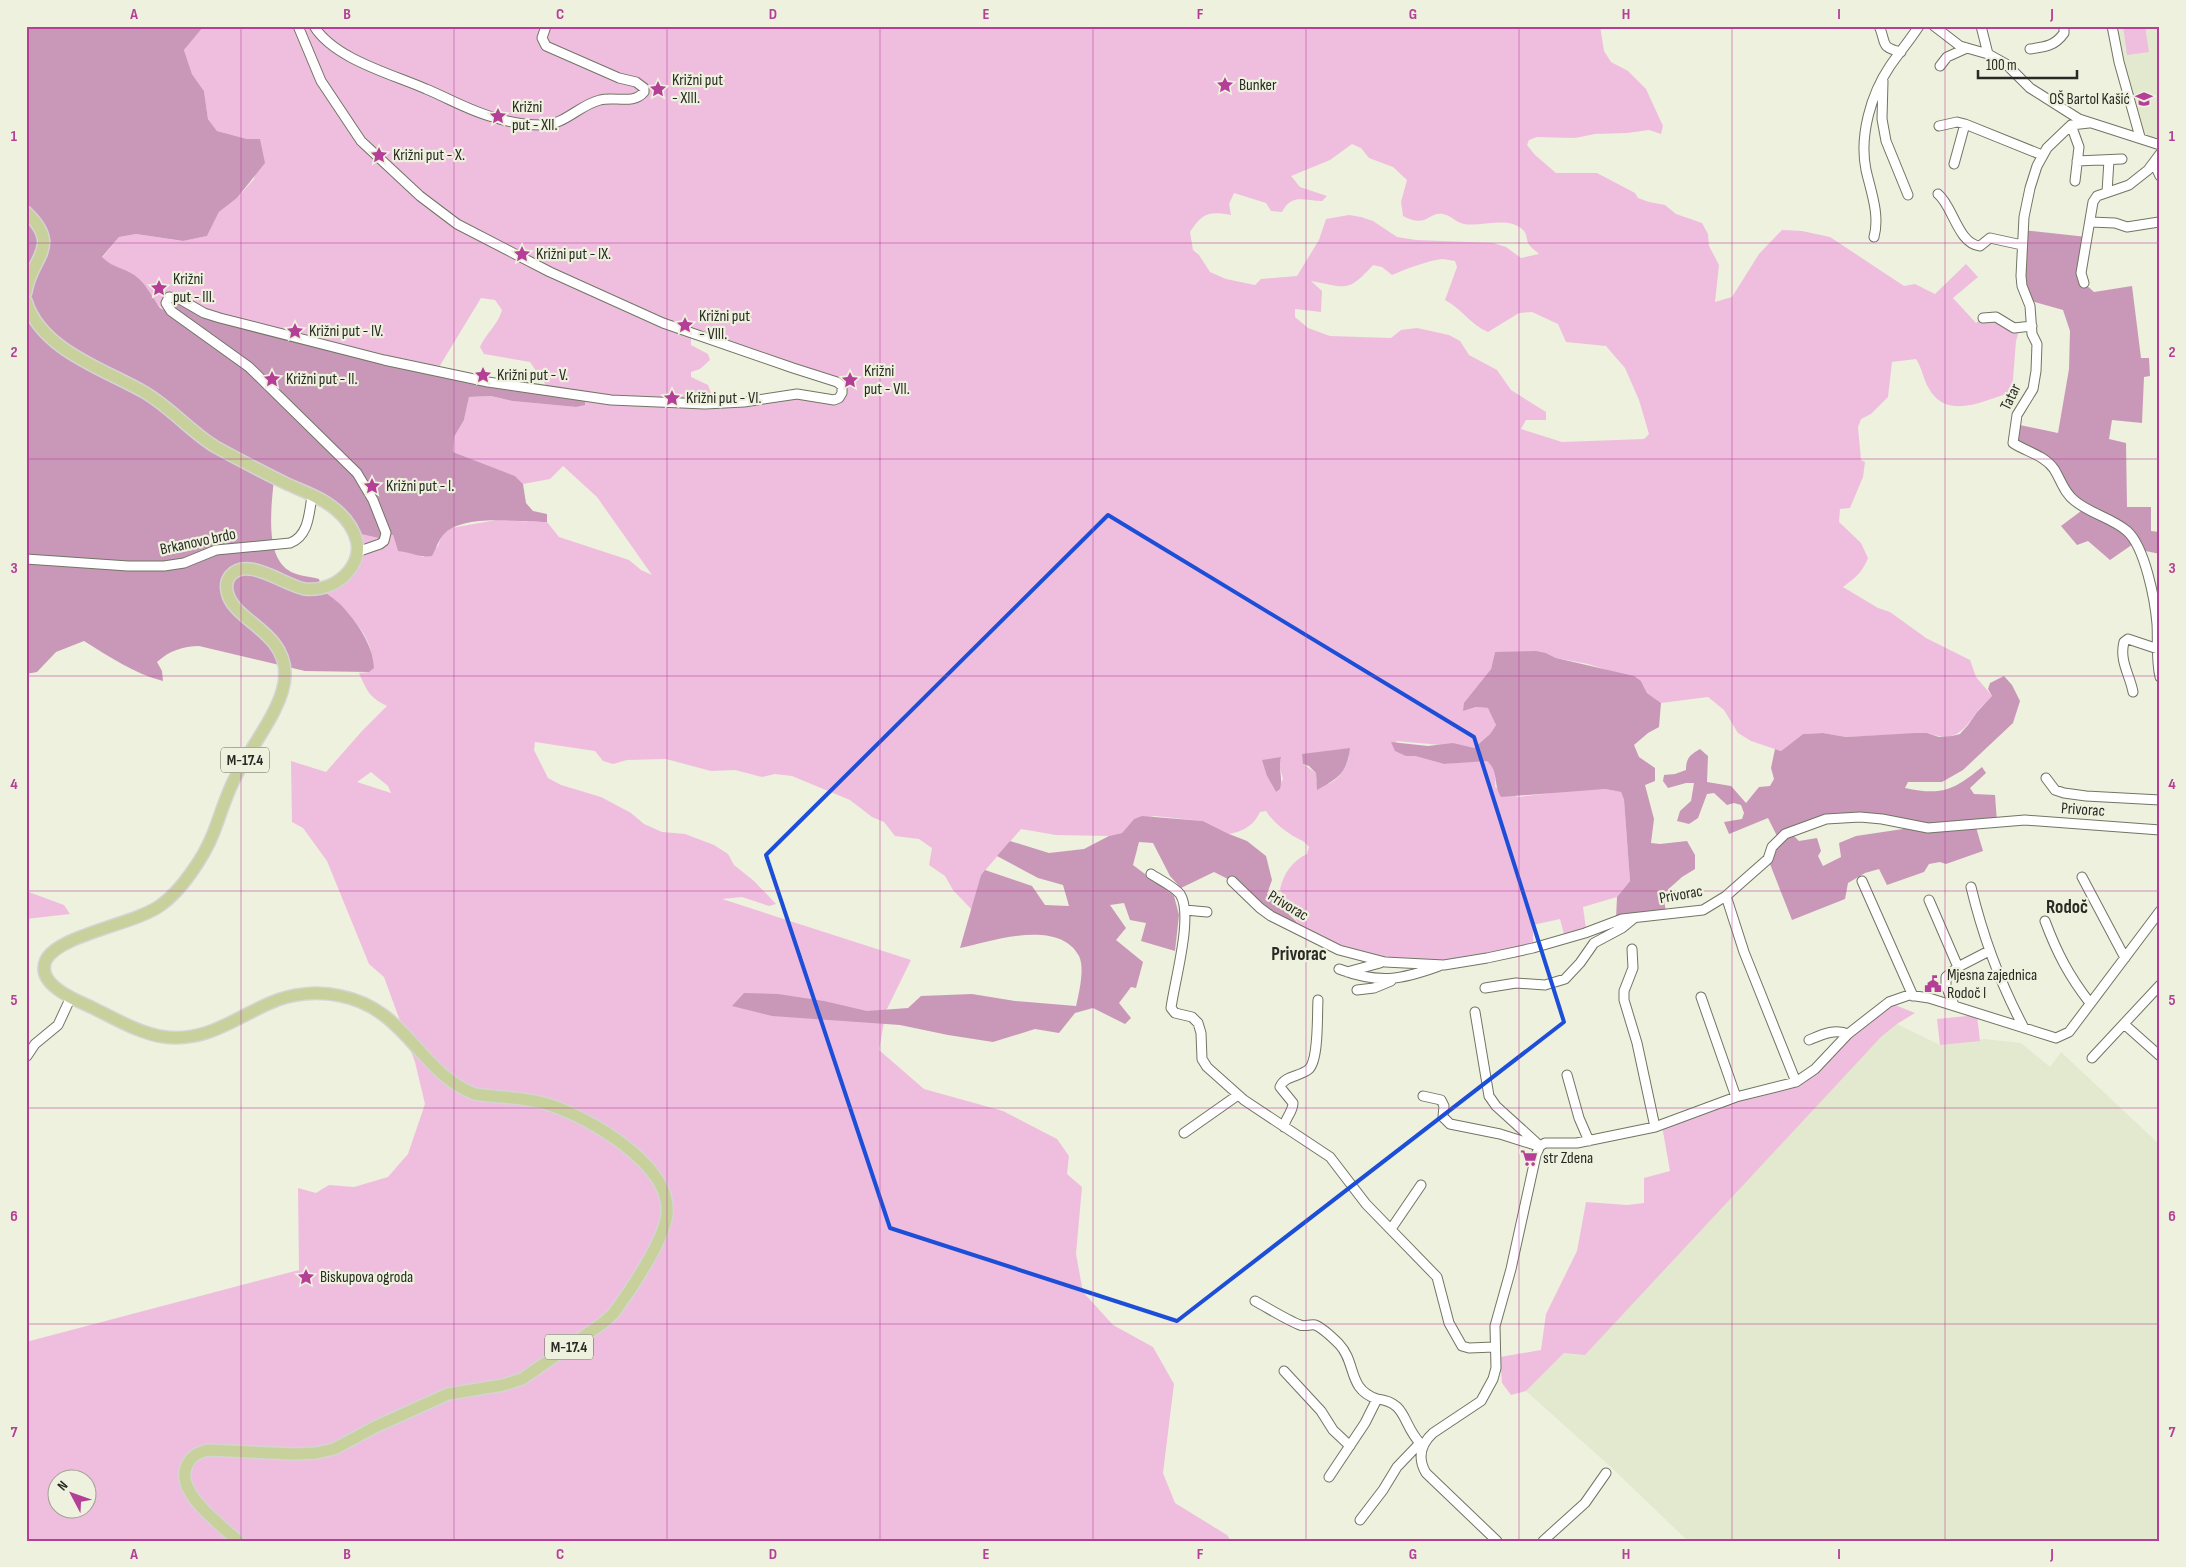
<svg xmlns="http://www.w3.org/2000/svg" width="2186" height="1567" font-family="'Sofia Sans Condensed',sans-serif">
<style>
.built{fill:#e3e9ce}
.green{fill:#efbedf;fill-rule:evenodd}
.forest{fill:#c998b9}
.lines{fill:none;stroke-linecap:round;stroke-linejoin:round}
.minor-casing{stroke:#717564;stroke-width:11}
.major-casing{stroke:#d4d4d3;stroke-width:14}
.minor{stroke:#fff;stroke-width:9}
.major{stroke:#c8d09c;stroke-width:11}
.marked{fill:none;stroke:#1d4ed8;stroke-width:4;stroke-linejoin:round}
.grid{fill:none;stroke:#b53f97;stroke-width:1;stroke-opacity:0.55}
.labels{text-anchor:middle;dominant-baseline:central;stroke-width:4.5;stroke-linejoin:round;paint-order:stroke}
.shield{fill:#edf1de;stroke:#64665b;stroke-width:1}
.shield-label{font-size:15px;font-weight:bold;fill:#292a23}
.poi-label{font-size:16px;fill:#292a23;stroke:#edf1de;text-anchor:start}
.street-label{font-size:16px;fill:#292a23;stroke:#edf1de}
.quarter-label{font-size:19px;font-weight:bold;fill:#292a23;stroke:#edf1de}
.neatline{fill:none;stroke:#b53f97;stroke-width:2}
.grid-label{font-size:16px;text-anchor:middle;font-weight:bold;fill:#b53f97}
</style>
<rect width="100%" height="100%" fill="#edf1de"/>
<path class="built" d="M2112 26H2160V145L2140 137Z
M1897 1024 1940 1045 1984 1039 2021 1043 2050 1067 2061 1052 2160 1145V1541H1688L1612 1468 1526 1391 1881 1037Z"/>
<path class="green" d="M204 26H1600L1604 51 1611 62 1628 71 1646 89 1663 126 1661 134 1649 130 1627 133 1595 134 1575 138 1537 137 1529 140 1527 145 1535 155 1556 173H1597L1635 193 1638 198 1649 202 1665 205 1676 214 1702 223 1708 234 1709 246 1719 265 1715 302 1732 297 1759 254 1782 230 1802 231 1830 237 1904 286 1915 284 1935 294 1966 264 1978 277 1953 298 1976 323 1983 318 2020 327 2016 341 2012 392C1985 400 1946 422 1928 387 1923 378 1922 368 1916 359L1892 362 1888 397 1871 414 1861 419 1858 427 1861 460 1865 462 1863 477 1850 508 1840 509 1839 522 1861 543 1868 558C1862 573 1855 578 1843 587L1878 608 1890 612 1926 638 1970 660 1976 677 1992 696C1987 702 1980 707 1976 713 1961 734 1954 742 1927 733L1846 737 1823 733 1803 734 1781 751 1751 741 1738 733 1724 710 1708 697 1661 703 1647 693 1641 681 1588 664 1556 658 1546 653 1495 652 1491 669 1474 691 1463 711 1476 707 1488 708 1494 716 1496 725 1490 734 1474 748 1396 741 1406 756H1415L1444 764 1487 760C1496 768 1496 776 1495 787L1518 797 1576 790 1605 789 1621 792 1624 800 1630 881 1617 897 1583 907 1586 929 1565 938 1560 919 1533 925V948L1475 960 1385 962 1303 933 1280 889C1284 873 1292 861 1307 854L1309 847C1304 840 1300 840 1293 836 1282 829 1273 822 1266 811L1260 812C1254 825 1244 831 1229 834L1203 821 1155 816 1134 819 1122 833 1109 836 1056 835 1021 829 981 875 972 910 953 890 945 876 929 865 932 848 919 839 895 836 884 822 872 817 850 800 792 776 775 774 762 777 735 770 711 771 666 759 627 760 613 764 603 761 595 751 535 742 534 750 548 778 561 785 601 797 631 813 644 824 662 832 685 834 714 845 728 854 734 865 754 881 776 904 769 906 742 897 722 899 911 960 886 1011 879 1050 924 1089 1003 1111 1057 1139 1069 1156 1067 1174 1082 1187 1076 1254 1083 1292 1113 1325 1153 1347 1174 1384 1163 1473 1175 1503 1227 1535 1231 1541H26V1342L299 1270 298 1188 316 1193 329 1185 354 1187 388 1177 408 1154 425 1104 415 1062 384 977 369 964 327 861 303 828 292 822 291 761 326 772 362 731 387 706C369 697 367 691 359 673L369 672C370 665 372 655 370 648 365 628 338 602 322 590L352 568 353 532 383 539 385 534 393 535 398 551H409L423 557 438 546 442 534 451 528 502 519 526 522H547L559 537 629 560 641 570 652 575 597 497 563 466 550 479 523 484 515 476 453 452 454 437 464 420 469 397 491 396 512 401 576 407 585 404 550 391 530 362 484 354 480 347C486 333 498 325 502 310L495 300 481 298 436 372 168 309 164 310C156 305 153 296 147 288 133 271 117 271 102 258L119 237 136 234 182 241 207 236 219 212 237 198 254 179 260 139H247L217 131 208 119 204 91 192 74 184 50ZM1352 144 1361 148 1369 158 1393 167 1407 180 1401 202 1403 216C1428 229 1428 211 1443 214 1450 215 1457 223 1464 224 1482 227 1507 216 1522 229 1527 233 1526 237 1528 243 1530 247 1536 251 1539 254L1521 258 1506 247 1493 243 1416 240 1397 237 1373 221 1361 217 1349 215 1326 219 1319 240 1297 276 1261 279 1255 285 1226 279 1210 272 1199 255 1193 250 1190 232C1202 213 1209 211 1231 215L1229 204 1234 193 1266 203 1271 211 1282 212C1292 193 1304 201 1322 201L1327 196 1300 187 1291 176 1330 160ZM1443 259 1455 261 1457 267 1445 300C1461 308 1471 325 1488 332L1519 313 1532 312 1558 324 1566 342 1606 346 1625 368 1639 400 1649 434 1644 439 1562 442 1521 429 1526 420H1546V412L1511 390 1497 370 1469 355 1460 341 1449 335 1417 328 1401 330 1391 338 1330 336 1308 328 1295 317V309L1321 312 1322 291 1311 281C1346 287 1347 294 1373 265L1382 267 1392 275C1406 269 1429 260 1443 259ZM691 334 842 386 834 400 787 394 706 404 711 393 708 385 691 377V372L700 369 710 360 708 354 691 345ZM1349 755C1349 764 1338 781 1328 784 1324 785 1320 783 1316 782V773L1303 764V758ZM1281 758 1279 764 1283 779 1276 792 1267 776ZM371 772 388 786 391 793 357 782ZM58 1480H88V1510H58Z
M2123 26H2145L2149 52 2127 55Z
M26 891 64 905 70 914 26 919Z
M1890 1003 1915 1013 1897 1024 1881 1037 1585 1355 1564 1353 1526 1391 1511 1395 1502 1383 1500 1357 1541 1350 1546 1314 1577 1251 1586 1202 1627 1205 1644 1203V1178L1670 1171 1662 1126 1739 1099 1792 1086 1849 1036Z
M1977 1015 1980 1041 1940 1045 1937 1019Z"/>
<path class="forest" d="M26 26H204L184 50 192 74 204 91 208 119 217 131 247 139H260L265 163 237 198 219 212 207 236 183 241 136 234 119 237 102 257C111 266 119 267 129 272 144 279 151 295 160 308L164 310 168 309V294L173 292 202 309 392 361 585 396V405L576 407 512 401 491 396 469 397 464 420 454 437 453 452 515 476 523 484 526 503 533 511 547 514V522C521 522 465 514 445 533 439 538 436 549 432 556 420 558 410 552 398 551L393 535 385 534 383 539 352 532 344 518 274 478C272 503 264 554 288 570 296 576 309 576 319 579 323 595 330 594 341 605 357 622 373 645 374 668L369 672 305 671 199 646C183 646 169 651 157 662L162 671 163 681C133 673 110 657 84 641L56 652 37 672 26 674Z
M2023 230 2087 237 2084 283 2094 292 2132 286 2141 358H2149L2150 376 2144 377 2142 423 2112 420 2109 439 2126 443 2127 507H2151V531L2160 532V554L2141 550 2136 542 2110 560 2088 541 2077 545 2061 526 2085 508 2074 500 2054 470 2023 448 2013 435 2015 424 2058 433 2069 369 2070 331 2063 310 2028 300 2022 286Z
M1536 651 1546 653 1556 658 1634 676 1641 681 1647 693 1661 703 1659 727 1648 733 1634 745 1639 757 1655 768V781L1645 785 1654 819 1651 843 1660 844 1687 841 1695 855V869L1682 877 1663 894 1666 912 1616 919 1617 897 1630 881 1624 800 1621 792 1605 789 1501 797C1493 784 1499 771 1487 761L1444 764 1415 756H1406L1395 751 1391 742 1428 746 1453 743 1474 748 1490 734 1496 725 1488 708 1476 707 1463 711 1464 703 1491 669 1495 652Z
M2004 676 2012 685 2020 701 2013 723 1963 770 1942 782H1908L1905 788C1942 796 1954 790 1982 767L1986 773 1970 788 1974 794 1995 795 1997 822 1975 824 1983 851 1946 864 1940 862 1929 864 1924 872 1887 885 1879 869 1865 873 1848 883 1845 899 1792 920 1768 859 1772 847 1792 834 1799 841 1817 838 1821 851 1818 856 1823 866 1841 857 1839 843 1856 836 1903 829 1908 825C1871 816 1843 813 1806 826 1795 829 1787 832 1779 840L1768 818 1729 834 1724 822 1742 819 1744 813 1741 805 1734 803 1727 805 1714 793 1707 794 1698 818 1689 824 1677 821 1680 811 1691 801 1694 783H1686L1668 788 1663 781 1664 775 1675 774 1686 770C1686 758 1690 755 1700 749L1708 756 1707 782 1731 786 1746 803 1759 787 1770 786 1774 779 1771 768 1775 749 1781 751 1803 734 1823 733 1846 737 1915 733H1927L1939 737 1952 736 1960 734 1968 725 1977 712 1992 696 1988 689 1990 683Z
M1350 748C1347 774 1338 778 1317 790L1316 773 1309 766 1303 764 1302 754Z
M1281 757C1278 768 1283 778 1280 789L1276 792 1267 776 1262 760Z
M1142 816 1203 821 1229 834 1247 841 1266 856 1272 880 1267 894 1296 921 1303 933 1283 923 1232 881 1214 872 1181 888 1170 876 1153 843 1139 842 1133 865 1174 896 1179 915 1175 951 1141 941 1146 923 1130 920 1124 903 1110 905 1126 928 1116 940 1143 962 1136 988 1131 987 1119 1003 1131 1018 1125 1024 1093 1008 1075 1013 1059 1033 1035 1029 993 1042 948 1035 900 1025 772 1016 732 1006 744 993 778 994 824 1001 867 1011 908 1008 921 996 972 994 1015 1001 1076 1006C1079 993 1085 968 1079 956 1059 918 991 941 960 948L981 875 985 870 1032 886 1045 905 1069 906 1063 885 1038 878 997 856 1010 841 1049 853 1084 849 1109 836 1122 833 1134 819Z"/>
<g class="lines">
<g class="minor-casing">
<path id="minor" d="M298 26 321 81 361 141 420 196 457 224 550 272 663 323 793 368 837 382 842 386V393L839 398 834 400 797 394 744 402 705 404 611 400 488 382 384 360 220 318 204 313 178 298 169 297 166 303 171 311 249 367 357 473 373 500 386 533 384 541 380 544 357 552
M314 26C334 59 392 74 426 89 448 98 470 111 493 117 508 122 526 125 542 125 565 125 579 105 600 100 614 96 634 105 644 92V88L636 82 619 78 546 46 542 38 546 26
M1879 26C1887 43 1879 47 1901 52
M1934 26 1960 46 1988 54 2006 64 2030 88 2079 119 2160 145
M1981 26 1988 54
M2112 26 2119 62 2140 137
M2030 49C2045 47 2055 46 2064 33V26
M1940 66 1947 57 1967 48
M1883 81 1882 119 1886 141 1908 195
M2089 123 2071 125 2047 148 2037 166 2030 188 2024 217 2021 276 2022 286 2030 306 2032 334 2037 344 2036 371 2033 389 2017 415 2013 443C2027 452 2044 455 2054 469 2061 480 2064 493 2075 501 2091 514 2112 518 2127 531 2145 547 2155 600 2157 624 2158 642 2156 660 2160 677
M2071 125 2079 147 2075 181
M1939 126 1957 122 1965 124 2042 155
M2077 161 2122 159
M2154 163 2160 176
M1954 164 1965 124
M2107 192 2109 160
M1938 194C1953 206 1958 244 1980 246L1990 238 2022 245
M2090 222 2115 223 2127 227 2159 222
M1874 237C1880 215 1871 192 1866 170 1859 136 1871 94 1890 66 1899 53 1910 40 1919 26
M2084 283 2081 273 2093 202 2097 196 2129 185 2148 170 2160 154
M1983 318 1996 317 2014 328 2032 326
M26 559 128 566H164L184 563 216 550 290 543C309 536 309 513 312 496
M2133 692C2130 675 2119 661 2124 642L2128 639 2158 649
M2046 778 2055 790 2064 793 2086 796 2160 800
M1151 874C1160 880 1173 886 1180 894 1194 915 1174 983 1171 1008L1175 1013 1192 1017 1198 1023 1201 1033 1202 1059 1207 1067 1244 1100 1330 1157 1366 1204 1437 1277 1449 1323 1462 1346 1469 1348 1494 1347
M2082 877 2125 958
M1232 881 1260 908 1271 916 1339 950 1385 962 1444 965 1487 958 1533 948 1585 933 1622 919 1703 910 1726 896 1768 859 1772 847 1785 834 1826 819 1860 817 1882 819 1928 828 2025 820 2160 830
M1862 881 1913 996
M1971 887C1983 937 2000 983 2024 1028
M1726 896 1744 952 1796 1082
M1929 900 1958 967
M1185 910 1207 912
M2045 921C2057 953 2069 976 2090 1003
M1632 949 1633 968 1624 991V1000L1637 1043 1655 1127
M1339 969C1379 984 1401 980 1439 966
M1347 972 1380 963
M1485 988 1516 983 1545 985 1565 979 1580 963 1594 943 1622 928 1633 919
M1357 990 1374 988 1391 981
M1701 997 1736 1097
M1954 1005 1946 986V977L1958 967 1989 951
M1475 1012 1489 1096 1496 1106 1540 1146
M2124 1024 2160 1056
M1809 1040C1821 1035 1835 1028 1848 1034
M27 1056 35 1044 58 1025 71 997
M2092 1058 2160 985
M1567 1075 1579 1118 1589 1141
M1423 1096 1441 1100 1444 1106 1443 1117 1450 1124 1500 1134 1535 1145
M1284 1127C1285 1118 1293 1112 1293 1103L1280 1087C1285 1075 1300 1077 1309 1069 1319 1059 1317 1015 1318 1000
M1184 1133 1238 1095
M1391 1229 1421 1185
M1255 1301C1268 1308 1287 1320 1300 1325 1305 1327 1310 1324 1315 1325 1323 1328 1333 1338 1339 1344 1357 1363 1347 1389 1377 1399
M1284 1371 1321 1411 1333 1430 1350 1446
M1329 1477 1365 1423 1377 1399C1407 1402 1402 1424 1420 1443
M1360 1520 1383 1490 1397 1467 1420 1443 1423 1445
M1497 1541 1426 1473C1417 1458 1421 1444 1433 1433L1481 1401 1493 1379 1496 1368 1495 1326 1511 1269 1536 1155 1540 1146 1545 1143H1577L1655 1127 1736 1097 1796 1082 1815 1069 1848 1034 1889 1002 1909 995 1929 998 2056 1038 2069 1032 2160 911
M1543 1541 1585 1503 1606 1473"/>
</g>
<g class="major-casing">
<path id="major" d="M26 212C63 247 31 257 26 292
M26 301C41 350 104 369 144 392 170 407 189 430 214 446 237 459 261 471 285 483 302 491 321 497 335 509 345 517 354 529 357 542 359 553 355 564 348 572 338 584 321 591 305 589 285 586 247 555 230 576 227 580 226 586 227 591 232 621 285 630 285 674 285 706 251 746 237 774 226 794 221 814 213 834 204 857 181 891 161 905 136 924 58 935 46 960 35 984 75 1000 91 1007 114 1018 140 1034 165 1037 207 1042 235 1018 270 1003 292 993 318 991 341 996 407 1009 420 1074 475 1094 500 1098 526 1097 550 1105 590 1118 671 1165 667 1213 665 1240 630 1291 613 1314L603 1323 522 1379 503 1385 448 1394 375 1427 334 1449 316 1453 294 1454 208 1450C199 1452 191 1456 187 1465 174 1492 220 1524 238 1541"/>
</g>
<use href="#minor" class="minor"/>
<use href="#major" class="major"/>
</g>
<path class="marked" d="M1108 515 1474 737 1564 1022 1177 1321 890 1228 766 855Z"/>
<path class="grid" d="M241 26V1541M454 26V1541M667 26V1541M880 26V1541M1093 26V1541M1306 26V1541M1519 26V1541M1732 26V1541M1945 26V1541M26 243H2160M26 459H2160M26 676H2160M26 891H2160M26 1108H2160M26 1324H2160"/>
<defs>
<g id="sight-bare" transform="scale(1.35)"><path d="M0-6L1.8-2.2L6-1.7L2.9 1.2L3.7 5.4L0 3.3L-3.7 5.4L-2.9 1.2L-6-1.7L-1.8-2.2Z" fill="#b53f97" stroke="#edf1de" stroke-width="2.5" paint-order="stroke"/></g>
<g id="school-bare" transform="scale(1.35)"><path d="M0-5L7-2L0 1L-7-2ZM-4 1L0 2.5L4 1V4Q0 6-4 4Z" fill="#b53f97" stroke="#edf1de" stroke-width="2.5" paint-order="stroke"/></g>
<g id="civic-bare" transform="scale(1.35)"><path d="M-.6-6.5H3V-4.5H.6V-3L4-1V1h2V6H-6V1h2V-1L-.6-3ZM-1.2 2.5V6h2.4V2.5Z" fill="#b53f97" stroke="#edf1de" stroke-width="2.5" paint-order="stroke"/></g>
<g id="supermarket-bare" transform="scale(1.35)"><path d="M-6-5.5h2.5l.6 2H6L4.5 2H-2.5L-4.4-4H-6ZM-1.5 3.2a1.3 1.3 0 1 0 .1 0ZM3 3.2a1.3 1.3 0 1 0 .1 0Z" fill="#b53f97" stroke="#edf1de" stroke-width="2.5" paint-order="stroke"/></g>
</defs>
<g fill-rule="evenodd">
<use href="#sight-bare" x="1225" y="85"/>
<use href="#sight-bare" x="658" y="89"/>
<use href="#school-bare" x="2144" y="99"/>
<use href="#sight-bare" x="498" y="116"/>
<use href="#sight-bare" x="379" y="155"/>
<use href="#sight-bare" x="522" y="254"/>
<use href="#sight-bare" x="159" y="288"/>
<use href="#sight-bare" x="685" y="325"/>
<use href="#sight-bare" x="295" y="331"/>
<use href="#sight-bare" x="483" y="375"/>
<use href="#sight-bare" x="272" y="379"/>
<use href="#sight-bare" x="850" y="380"/>
<use href="#sight-bare" x="672" y="398"/>
<use href="#sight-bare" x="372" y="486"/>
<use href="#civic-bare" x="1933" y="984"/>
<use href="#supermarket-bare" x="1529" y="1158"/>
<use href="#sight-bare" x="306" y="1277"/>
</g>
<g class="labels">
<g class="shield">
<rect x="221" y="747.5" width="48" height="25" rx="4"/>
<rect x="545" y="1334.5" width="48" height="25" rx="4"/>
</g>
<g class="shield-label">
<text x="245" y="760">M-17.4</text>
<text x="569" y="1347">M-17.4</text>
</g>
<g class="poi-label">
<text x="672" y="80">Križni put<tspan x="672" dy="18">- XIII.</tspan></text>
<text x="1239" y="85">Bunker</text>
<text x="2130" y="99" text-anchor="end">OŠ Bartol Kašić</text>
<text x="512" y="107">Križni<tspan x="512" dy="18">put - XII.</tspan></text>
<text x="393" y="155">Križni put - X.</text>
<text x="536" y="254">Križni put - IX.</text>
<text x="173" y="279">Križni<tspan x="173" dy="18">put - III.</tspan></text>
<text x="699" y="316">Križni put<tspan x="699" dy="18">- VIII.</tspan></text>
<text x="309" y="331">Križni put - IV.</text>
<text x="864" y="371">Križni<tspan x="864" dy="18">put - VII.</tspan></text>
<text x="497" y="375">Križni put - V.</text>
<text x="286" y="379">Križni put - II.</text>
<text x="686" y="398">Križni put - VI.</text>
<text x="386" y="486">Križni put - I.</text>
<text x="1947" y="975">Mjesna zajednica<tspan x="1947" dy="18">Rodoč I</tspan></text>
<text x="1543" y="1158">str Zdena</text>
<text x="320" y="1277">Biskupova ogroda</text>
</g>
<g class="street-label">
<text transform="translate(2011 397) rotate(-64)">Tatar</text>
<text transform="translate(198 542) rotate(-12)">Brkanovo brdo</text>
<text transform="translate(2083 810) rotate(4)">Privorac</text>
<text transform="translate(1681 895) rotate(-10)">Privorac</text>
<text transform="translate(1288 906) rotate(31)">Privorac</text>
</g>
<g class="quarter-label">
<text x="2067" y="907">Rodoč</text>
<text x="1299" y="954">Privorac</text>
</g>
</g>
<rect width="2186" height="1567" fill="none" stroke="#edf1de" stroke-width="55"/>
<g transform="translate(72 1494) rotate(311)"><circle r="24" fill="#edf1de" stroke="#9fa193"/>
<path d="M0-4L9 19L0 12L-9 19Z" fill="#b53f97"/>
<text y="-8" font-size="14" font-weight="bold" text-anchor="middle" fill="#292a23">N</text>
</g>
<path d="M1978 70v8h99v-8" fill="none" stroke="#292a23" stroke-width="2.5"/>
<text x="1986" y="70" font-size="15" fill="#292a23" stroke="#edf1de" stroke-width="4" paint-order="stroke">100 m</text>
<rect x="28" y="28" width="2130" height="1512" class="neatline"/>
<g class="grid-label">
<text x="134" y="19">A</text>
<text x="347" y="19">B</text>
<text x="560" y="19">C</text>
<text x="773" y="19">D</text>
<text x="986" y="19">E</text>
<text x="1200" y="19">F</text>
<text x="1413" y="19">G</text>
<text x="1626" y="19">H</text>
<text x="1839" y="19">I</text>
<text x="2052" y="19">J</text>
<text x="14" y="141">1</text>
<text x="2172" y="141">1</text>
<text x="14" y="357">2</text>
<text x="2172" y="357">2</text>
<text x="14" y="573">3</text>
<text x="2172" y="573">3</text>
<text x="14" y="789">4</text>
<text x="2172" y="789">4</text>
<text x="14" y="1005">5</text>
<text x="2172" y="1005">5</text>
<text x="14" y="1221">6</text>
<text x="2172" y="1221">6</text>
<text x="14" y="1437">7</text>
<text x="2172" y="1437">7</text>
<text x="134" y="1559">A</text>
<text x="347" y="1559">B</text>
<text x="560" y="1559">C</text>
<text x="773" y="1559">D</text>
<text x="986" y="1559">E</text>
<text x="1200" y="1559">F</text>
<text x="1413" y="1559">G</text>
<text x="1626" y="1559">H</text>
<text x="1839" y="1559">I</text>
<text x="2052" y="1559">J</text>
</g>
</svg>
